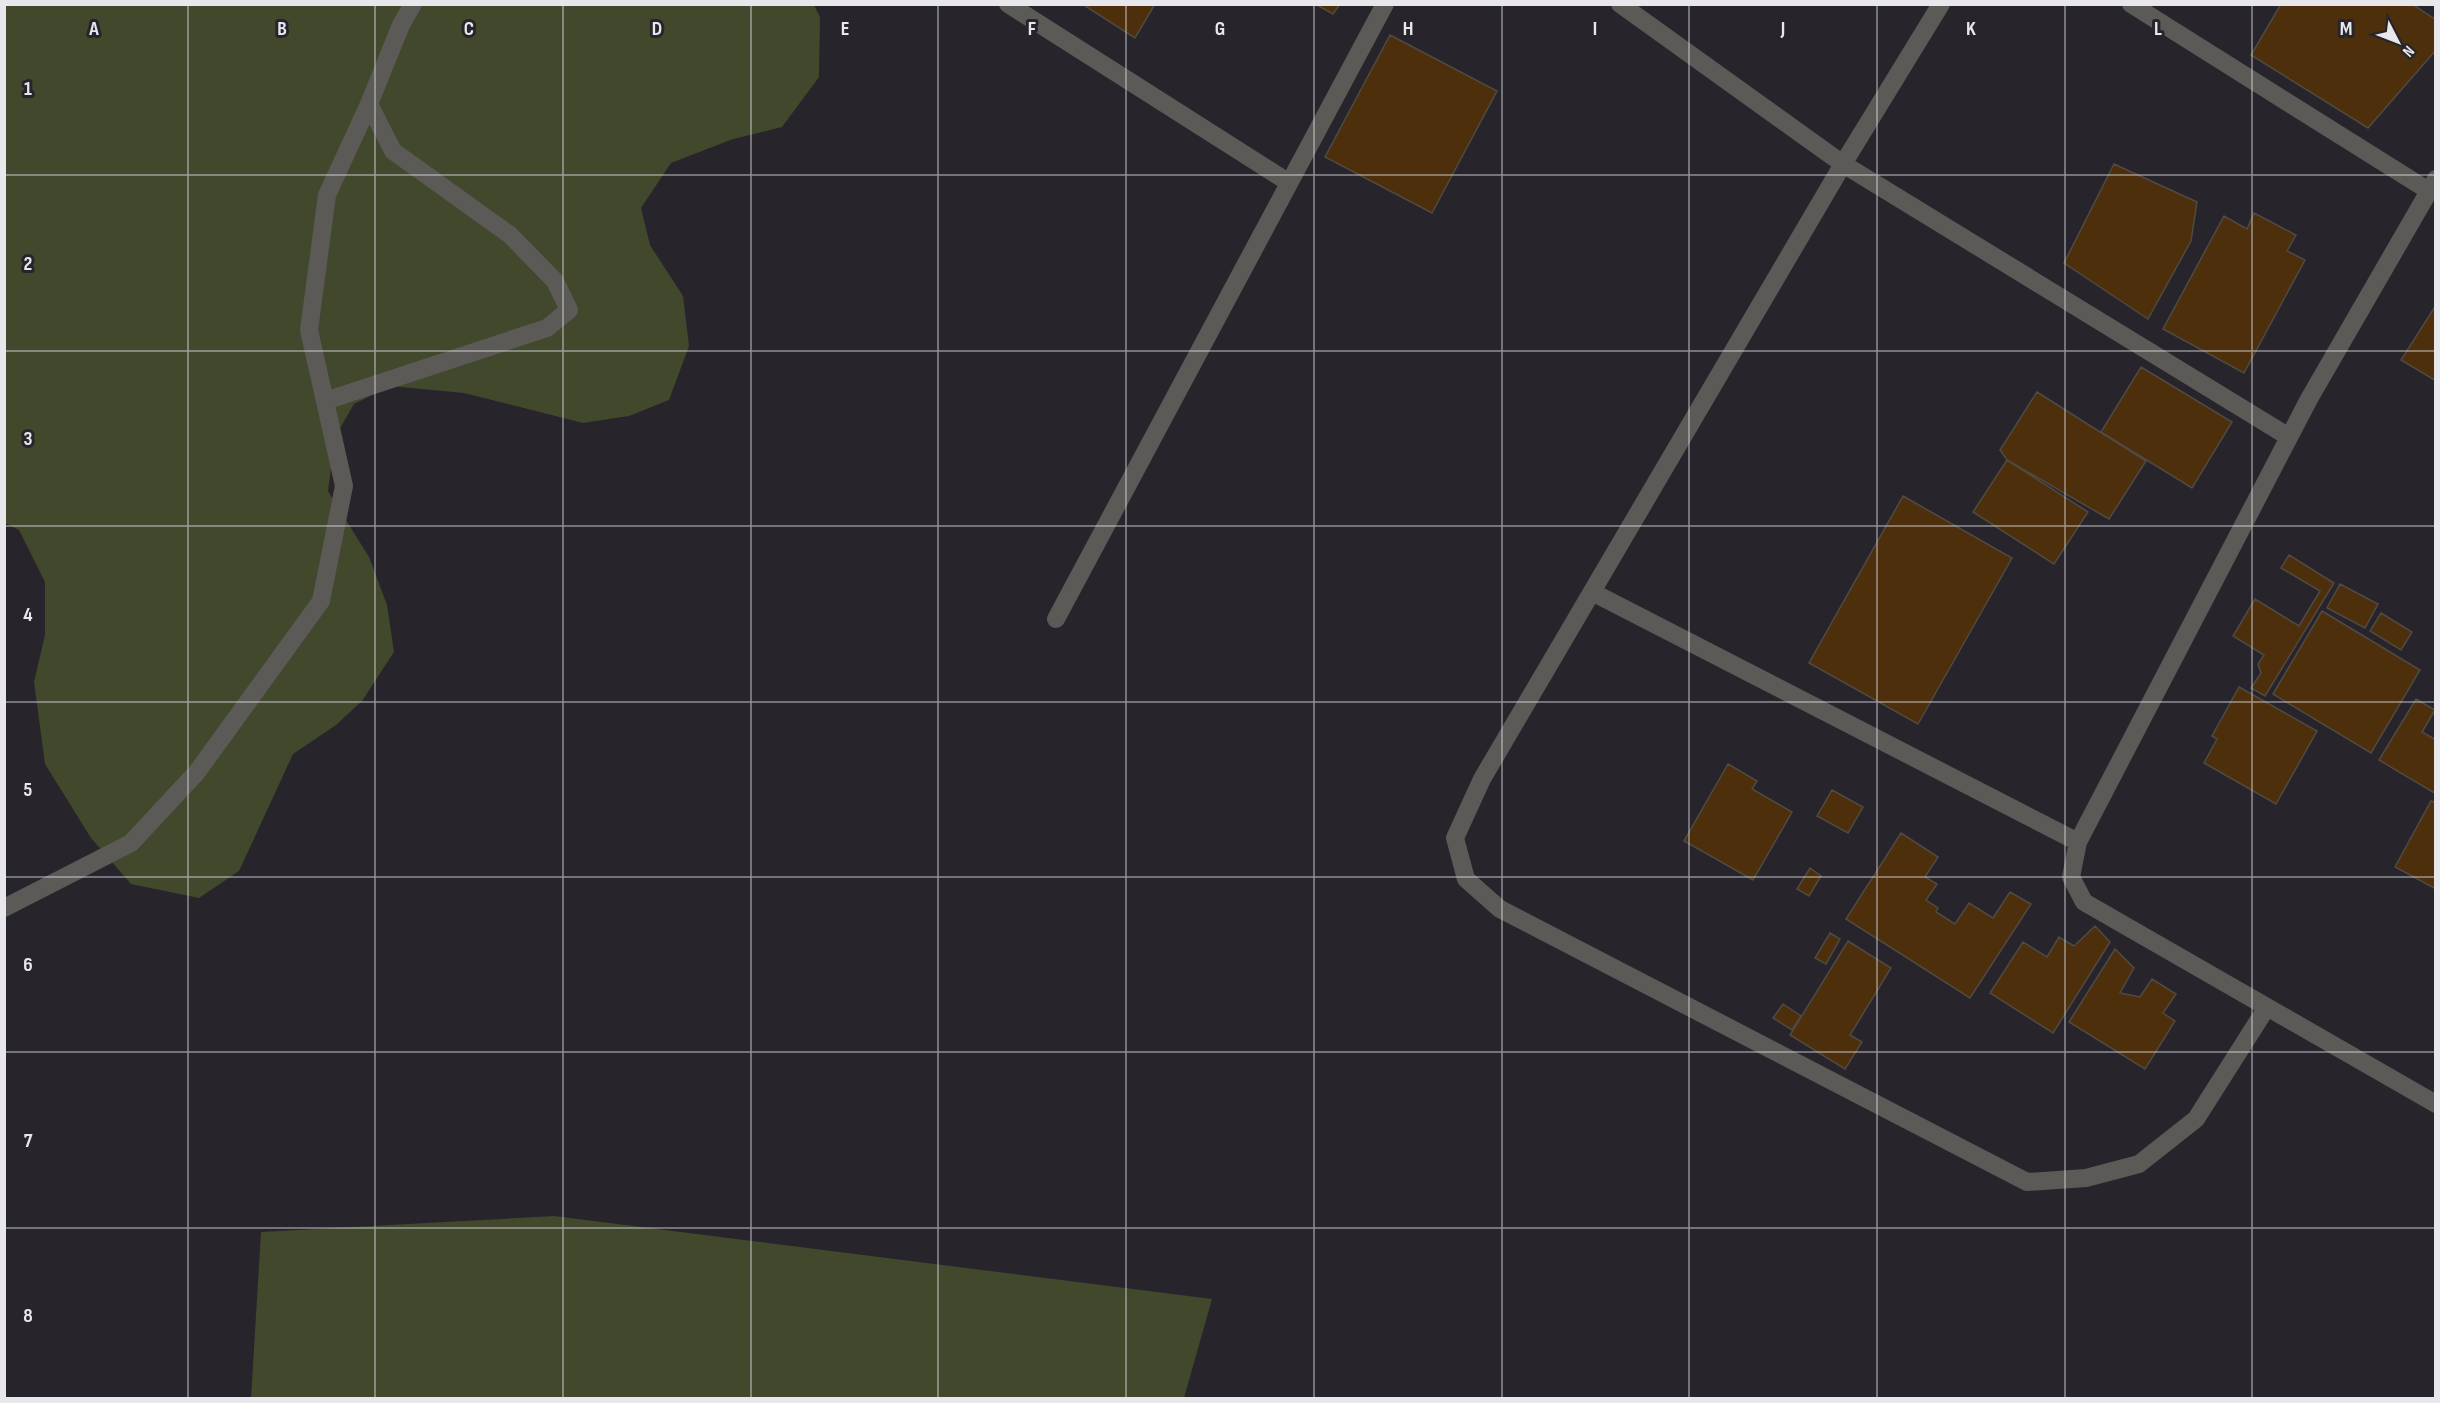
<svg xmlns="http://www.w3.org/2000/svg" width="2440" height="1403" font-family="'Sofia Sans Condensed',sans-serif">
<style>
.green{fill:#41482c}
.building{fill:#4d300b;stroke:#504a44;stroke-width:1.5}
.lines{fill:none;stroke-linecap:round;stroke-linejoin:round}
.street{stroke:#5b5a57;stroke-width:18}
.grid{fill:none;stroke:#e8e7ec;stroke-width:1.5;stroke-opacity:0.55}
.grid-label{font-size:20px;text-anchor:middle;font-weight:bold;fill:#e8e7ec;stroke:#27252b;stroke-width:6;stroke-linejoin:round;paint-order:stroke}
</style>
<rect width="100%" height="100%" fill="#27252b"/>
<path class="green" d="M5 5H814L820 17 819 77 782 127 733 139 671 163 641 208 650 245 683 296 689 346 669 400 629 416 583 423 464 393 390 386 354 404 335 437 328 491 369 557 387 605 394 652 362 701 336 725 293 754 239 871 199 898 131 884 91 838 45 764 34 682 45 635V582L19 530 5 523Z
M554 1216 1212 1299 1184 1398H251L261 1232Z"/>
<path class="building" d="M1082 4H1155L1135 38Z
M1315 4H1340L1333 14Z
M2281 4H2412L2436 20V50L2368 128 2251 55Z
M1390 35 1497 91 1432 213 1325 157Z
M2114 164 2197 202 2191 241 2148 319 2064 263Z
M2254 213 2296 235 2287 251 2305 260 2244 373 2163 329 2224 216 2247 229Z
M2436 305V381L2401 360Z
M2141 367 2232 422 2192 488 2101 432Z
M2037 392 2146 461 2109 519 2007 460 2000 450Z
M2007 460 2088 512 2054 564 1973 512Z
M1903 496 2012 558 1918 724 1809 663Z
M2289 555 2334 583 2265 696 2251 688 2261 673 2258 664 2264 655 2233 636 2255 599 2299 626 2320 591 2281 568Z
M2340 584 2378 604 2365 628 2327 608Z
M2322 611 2420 670 2371 753 2273 694Z
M2381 613 2412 632 2401 650 2370 631Z
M2239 687 2317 731 2276 804 2204 763 2217 739 2212 736Z
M2416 699 2435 710 2422 732 2436 740V794L2379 760Z
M1728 764 1757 781 1752 789 1792 812 1753 880 1684 841Z
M1832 790 1863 807 1848 833 1817 816Z
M2431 801 2436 803V889L2395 867Z
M1901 833 1938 857 1925 877 1937 884 1926 900 1938 908 1936 912 1955 924 1969 903 1993 918 2010 892 2031 904 1970 998 1846 919Z
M1810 868 1821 876 1809 896 1797 889Z
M2095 926 2110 942 2053 1033 1990 993 2023 942 2047 957 2059 937 2074 946Z
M1830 933 1840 939 1826 964 1815 958Z
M1848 941 1891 968 1850 1035 1862 1042 1845 1069 1790 1035Z
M2115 949 2134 968 2120 993 2140 997 2152 979 2176 994 2163 1013 2175 1021 2145 1069 2069 1022Z
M1783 1004 1801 1016 1792 1030 1773 1018Z"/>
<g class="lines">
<path class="street" d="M1008 4 1288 182
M1620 4 1843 164 2289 437
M1941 4 1843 164 1482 779 1455 838 1466 879 1500 909 2027 1182 2086 1178 2139 1164 2196 1119 2267 1007
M2131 4 2429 191
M2436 179 2309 399 2078 842 2071 877 2084 902 2436 1104
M325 401 547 328 569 310 555 281 510 235 393 151 369 104
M1592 592 2078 842
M1056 619 1385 4
M4 908 131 843 197 772 321 601 344 486 309 330 327 195 369 104 401 25 413 4"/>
</g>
<path class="grid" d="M188 4V1398M375 4V1398M563 4V1398M751 4V1398M938 4V1398M1126 4V1398M1314 4V1398M1502 4V1398M1689 4V1398M1877 4V1398M2065 4V1398M2252 4V1398M4 175H2436M4 351H2436M4 526H2436M4 702H2436M4 877H2436M4 1052H2436M4 1228H2436"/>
<g class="grid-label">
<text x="94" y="35">A</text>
<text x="282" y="35">B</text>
<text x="469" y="35">C</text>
<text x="657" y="35">D</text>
<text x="845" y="35">E</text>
<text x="1032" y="35">F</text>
<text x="1220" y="35">G</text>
<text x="1408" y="35">H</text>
<text x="1595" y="35">I</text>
<text x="1783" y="35">J</text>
<text x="1971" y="35">K</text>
<text x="2158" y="35">L</text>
<text x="2346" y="35">M</text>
<text x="28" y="95">1</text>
<text x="28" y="270">2</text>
<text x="28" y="445">3</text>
<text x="28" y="621">4</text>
<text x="28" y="796">5</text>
<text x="28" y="971">6</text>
<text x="28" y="1147">7</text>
<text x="28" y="1322">8</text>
</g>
<rect width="2440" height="1403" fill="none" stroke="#e8e7ec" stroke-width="12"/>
<g transform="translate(2398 42) rotate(132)" stroke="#27252b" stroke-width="4.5" paint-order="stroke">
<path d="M0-4.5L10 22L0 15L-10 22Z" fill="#e8e7ec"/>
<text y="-9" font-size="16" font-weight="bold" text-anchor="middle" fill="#e8e7ec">N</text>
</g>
</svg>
